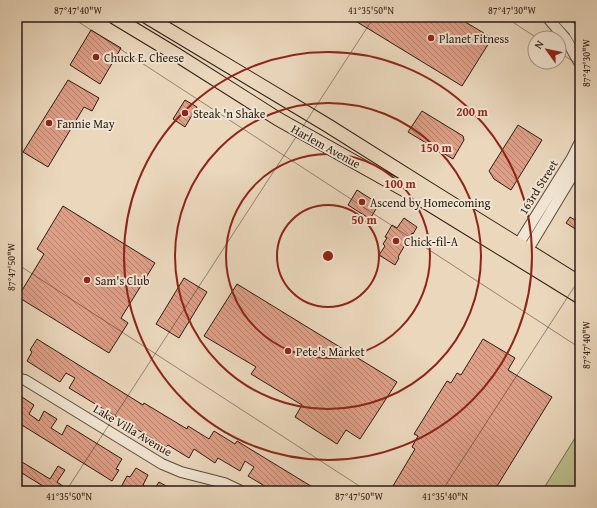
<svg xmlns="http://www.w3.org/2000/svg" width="597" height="508" font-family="'Gentium Book Plus',serif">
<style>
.grass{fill:#bcbd8d;stroke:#746c50}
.building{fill:url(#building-back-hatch);stroke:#2d1b14}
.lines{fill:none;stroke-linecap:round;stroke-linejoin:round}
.minor-casing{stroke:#5c4a3e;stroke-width:12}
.major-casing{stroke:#2d1b14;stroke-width:15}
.minor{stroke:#f1e5d3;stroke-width:10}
.major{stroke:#ead7bc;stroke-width:13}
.ticks{fill:none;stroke:#2d1b14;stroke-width:1;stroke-opacity:0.45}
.ring{fill:none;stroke:#8f2418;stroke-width:2}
.poi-dot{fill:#8f2418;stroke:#f1e5d3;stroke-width:1.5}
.labels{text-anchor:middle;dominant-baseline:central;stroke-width:4;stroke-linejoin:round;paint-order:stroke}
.poi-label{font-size:12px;fill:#2d1b14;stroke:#f1e5d3;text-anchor:start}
.street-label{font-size:12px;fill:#2d1b14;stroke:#f1e5d3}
.centre{fill:#8f2418;stroke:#f1e5d3;stroke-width:2}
.ring-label{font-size:12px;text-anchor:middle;font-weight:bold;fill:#8f2418;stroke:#f1e5d3;stroke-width:4;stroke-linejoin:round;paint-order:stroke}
.neatline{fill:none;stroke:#2d1b14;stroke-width:1.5}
.ticks-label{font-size:10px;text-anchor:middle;fill:#2d1b14}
</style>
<defs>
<pattern id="building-back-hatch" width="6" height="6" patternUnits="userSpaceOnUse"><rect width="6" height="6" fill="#de9f87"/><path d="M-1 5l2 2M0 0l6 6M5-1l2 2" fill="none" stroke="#b4816d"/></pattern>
</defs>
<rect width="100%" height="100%" fill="#ead7bc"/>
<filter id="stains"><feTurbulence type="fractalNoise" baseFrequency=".005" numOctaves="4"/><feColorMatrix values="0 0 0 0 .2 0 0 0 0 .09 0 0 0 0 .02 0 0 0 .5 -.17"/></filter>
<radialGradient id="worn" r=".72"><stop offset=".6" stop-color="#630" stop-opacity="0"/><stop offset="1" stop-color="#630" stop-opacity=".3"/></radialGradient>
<path class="grass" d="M580 430V491H542Z"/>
<path class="building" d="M349 17H457L492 38 462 86Z
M91 30 121 48 100 84 70 65Z
M68 80 99 98 92 111 84 107 48 167 23 152Z
M185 100 197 107 185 127 173 119Z
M422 111 463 136 464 140 453 159 408 132Z
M518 125 542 140 511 190 494 179 489 171Z
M357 190 379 204 370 219 348 205Z
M63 206 155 263 121 318 128 323 109 353 18 297 44 254 37 249Z
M570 217 580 223V232L566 223Z
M404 218 417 227 413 234 412 233 398 257 399 258 395 265 379 255 385 246 383 244 387 238 385 237 392 225 397 228Z
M184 278 207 292 179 338 156 324Z
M237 284 397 382 360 439 346 430 337 444 295 417 302 405 251 374 256 367 204 336Z
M37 339 143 405 144 403 187 429 188 426 209 439 214 431 235 444 237 441 319 491H294L288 487 286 491H273L248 476 254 467 245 461 240 471 218 458 215 463 194 449 189 458 168 445 166 447 69 388 75 378 66 373 60 382 27 361 32 352 30 350Z
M483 339 515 358 508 370 552 397 494 491H390L415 449 412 447 418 436 414 434 447 381 451 383 457 373 461 375Z
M22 397 34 405 29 414 39 421 44 411 57 419 51 428 62 435 67 425 122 459 116 469 119 470 112 481 17 422V405Z
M17 459 50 479 58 466 65 470 57 482 70 491H51L17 470Z
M136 468 148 475 143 485 153 491H128L121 487 127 476 130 477Z
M159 482 175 491H153Z"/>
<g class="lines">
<g class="minor-casing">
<path id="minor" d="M547 17 566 39 580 64
M561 17 573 30 580 42
M522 247 530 246 580 163
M519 251 522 247 521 240 572 158 580 142
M17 378 25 380 162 464 181 472 224 483 241 491
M17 490 19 491"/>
</g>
<g class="major-casing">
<path id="major" d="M114 17 177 55 278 119 419 198 580 297
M147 17 327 125 432 191 580 283"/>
</g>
<use href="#minor" class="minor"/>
<use href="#major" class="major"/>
</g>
<path class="ticks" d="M71 17 580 348M505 17 537 38M559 52 580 66M17 264 367 491M66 491 374 17M442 491 580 278"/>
<g class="ring">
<circle cx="328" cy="256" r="51"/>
<circle cx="328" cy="256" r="102"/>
<circle cx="328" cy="256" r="153"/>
<circle cx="328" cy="256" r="204"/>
</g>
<g class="poi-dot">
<circle cx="431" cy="38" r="4"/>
<circle cx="96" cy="57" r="4"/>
<circle cx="185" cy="113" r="4"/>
<circle cx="49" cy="123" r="4"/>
<circle cx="362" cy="202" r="4"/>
<circle cx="396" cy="241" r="4"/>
<circle cx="87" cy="280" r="4"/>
<circle cx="288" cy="351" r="4"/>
</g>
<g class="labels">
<g class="poi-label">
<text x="439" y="38">Planet Fitness</text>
<text x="104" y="57">Chuck E. Cheese</text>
<text x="193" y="113">Steak 'n Shake</text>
<text x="57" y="123">Fannie May</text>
<text x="370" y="202">Ascend by Homecoming</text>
<text x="404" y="241">Chick-fil-A</text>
<text x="95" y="280">Sam's Club</text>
<text x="296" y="351">Pete's Market</text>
</g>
<g class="street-label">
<text transform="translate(326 146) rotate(29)">Harlem Avenue</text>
<text transform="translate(538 187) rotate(-58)">163rd Street</text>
<text transform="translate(133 430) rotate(31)">Lake Villa Avenue</text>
</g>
</g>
<circle cx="328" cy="256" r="6" class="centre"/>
<g class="ring-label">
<text x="472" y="116">200 m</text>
<text x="436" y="152">150 m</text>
<text x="400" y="188">100 m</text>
<text x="364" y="224">50 m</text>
</g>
<rect width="597" height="508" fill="none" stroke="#ead7bc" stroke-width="44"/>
<g transform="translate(547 50) rotate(303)"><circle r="19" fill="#f1e5d3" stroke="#a39487"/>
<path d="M0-3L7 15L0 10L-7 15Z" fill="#8f2418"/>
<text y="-6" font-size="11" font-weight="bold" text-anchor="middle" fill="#2d1b14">N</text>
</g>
<rect x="22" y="22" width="553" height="464" class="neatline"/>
<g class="ticks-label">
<text x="78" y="14">87°47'40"W</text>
<text x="371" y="14">41°35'50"N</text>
<text x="512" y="14">87°47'30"W</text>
<text transform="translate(586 63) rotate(-90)" y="4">87°47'30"W</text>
<text transform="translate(11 267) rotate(-90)" y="4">87°47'50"W</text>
<text transform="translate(586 345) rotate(-90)" y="4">87°47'40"W</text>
<text x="69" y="500">41°35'50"N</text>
<text x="359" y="500">87°47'50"W</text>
<text x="445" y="500">41°35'40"N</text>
</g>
<rect width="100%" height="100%" filter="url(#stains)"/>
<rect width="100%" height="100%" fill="url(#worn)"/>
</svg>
